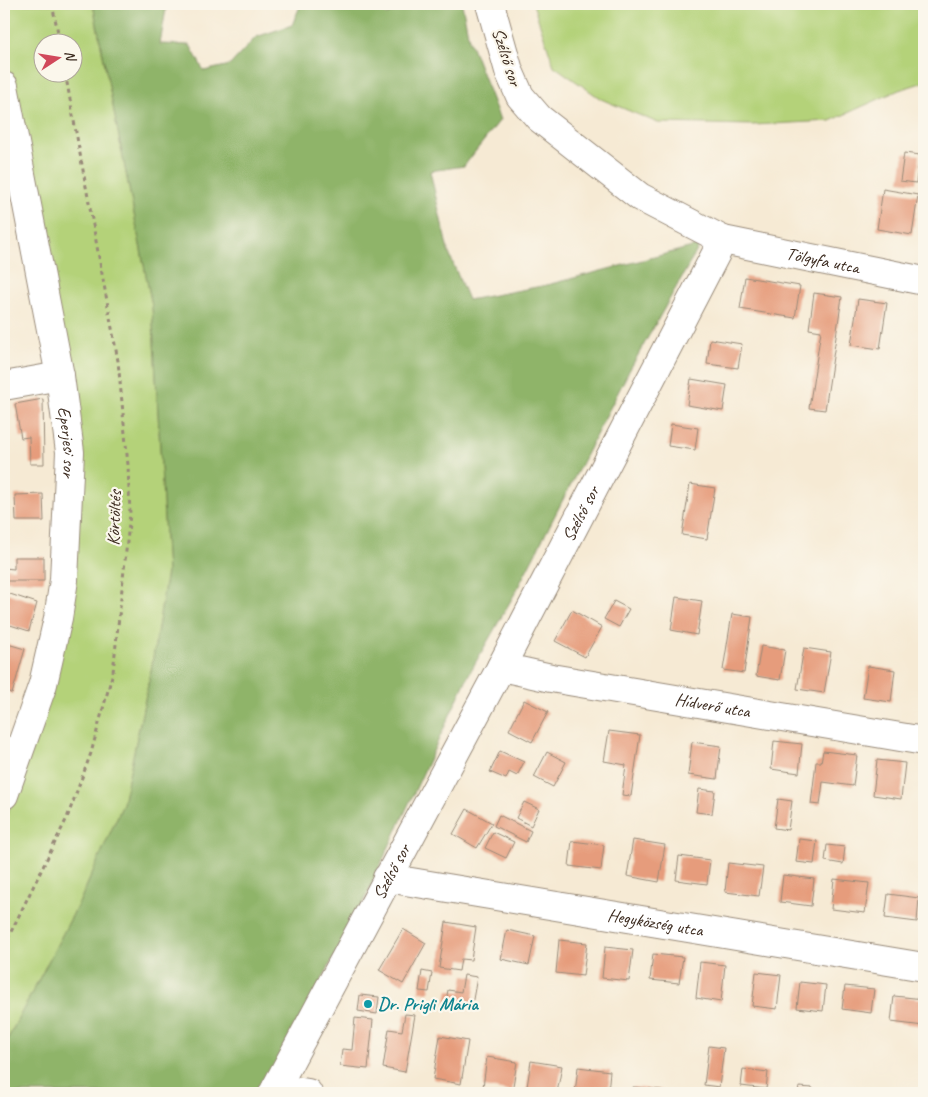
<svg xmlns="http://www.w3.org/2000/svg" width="928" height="1097" font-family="Caveat,sans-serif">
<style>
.green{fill:#b4d279;stroke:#787e4c;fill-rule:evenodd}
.forest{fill:#8fb469;stroke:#656f44}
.building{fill:#e69c7b}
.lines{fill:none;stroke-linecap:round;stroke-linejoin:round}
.minor-casing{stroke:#988a79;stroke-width:30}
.path{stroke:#988a79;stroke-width:3;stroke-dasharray:4 4;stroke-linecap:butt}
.minor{stroke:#fff;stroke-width:28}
.culture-dot{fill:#0f9aa8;stroke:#fbf7ec;stroke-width:2}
.labels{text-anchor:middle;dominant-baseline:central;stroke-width:4.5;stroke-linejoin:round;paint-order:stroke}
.street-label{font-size:18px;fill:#3b2a1e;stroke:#fbf7ec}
.culture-label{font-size:18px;font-weight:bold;fill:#0d838f;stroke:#fbf7ec;text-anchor:start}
</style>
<rect width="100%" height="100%" fill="#fbf7ec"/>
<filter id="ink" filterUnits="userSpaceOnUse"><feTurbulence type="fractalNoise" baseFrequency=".02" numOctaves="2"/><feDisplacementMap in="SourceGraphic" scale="10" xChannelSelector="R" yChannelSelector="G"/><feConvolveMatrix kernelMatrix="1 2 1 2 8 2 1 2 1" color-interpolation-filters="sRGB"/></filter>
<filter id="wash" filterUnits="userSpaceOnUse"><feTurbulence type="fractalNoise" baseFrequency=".0096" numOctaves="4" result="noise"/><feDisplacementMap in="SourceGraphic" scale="20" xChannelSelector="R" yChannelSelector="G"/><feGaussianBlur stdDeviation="1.12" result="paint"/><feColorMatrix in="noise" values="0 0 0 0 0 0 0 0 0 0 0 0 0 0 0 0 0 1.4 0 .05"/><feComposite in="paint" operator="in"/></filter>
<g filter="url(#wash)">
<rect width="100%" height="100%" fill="#f6ead4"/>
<path class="green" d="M4 4H93L152 306 167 572 151 671 123 804 80 901 4 1046V820L19 789 67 617 65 369 4 61ZM42 42H72V72H42Z
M533 4H924V82L899 90 830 121 753 125 658 123 601 99 554 66Z"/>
<path class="forest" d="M93 4H165L166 9 160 44 190 45 204 71 230 65 256 37 292 25 301 4H377L386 15 416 4H462L469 39 500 120 464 166 430 171 448 251 468 300 547 285 700 245 629 371 514 595 469 674 361 907 261 1093H4V1046L80 901 123 804 151 671 167 572 152 306Z"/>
<g id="blocks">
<path class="building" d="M904 153 920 155 916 183 900 181Z
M883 189 918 195 912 235 877 229Z
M745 277 800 286 795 318 740 309Z
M814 293 842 297 825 410 809 408 821 331 809 329Z
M858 299 887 303 880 349 851 345Z
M710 339 742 344 738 368 707 364Z
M691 379 727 385 723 411 687 405Z
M43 399 44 464H30L29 437 21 438 15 404Z
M671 424 698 428 695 450 668 446Z
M690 484 715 488 707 539 682 535Z
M43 494 44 521H16L15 495Z
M14 557H44V581H4V568L14 569Z
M4 592 37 603 29 631 4 623Z
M676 597 702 601 697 635 671 630Z
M614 601 629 609 619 627 604 619Z
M572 610 602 627 585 657 555 641Z
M732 614 752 617 744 673 723 670Z
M4 643 25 649 12 694 4 689Z
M761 646 785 650 780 680 756 676Z
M804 648 831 652 824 693 797 689Z
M868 666 895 670 891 702 863 698Z
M524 700 548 712 532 742 509 730Z
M609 731 640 735 631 796 622 795 626 765 604 761Z
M774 741 802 744 799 773 771 769Z
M692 742 721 746 717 779 688 775Z
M500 751 524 762 517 776 509 772 506 779 490 772Z
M823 751 857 755 853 786 823 782 820 805 811 804 816 762H821Z
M547 752 566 762 553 787 534 777Z
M877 760 905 763 901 799 873 795Z
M699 789 715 791 712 814 696 812Z
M778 799 792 801 788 830 774 828Z
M524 802 539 809 531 826 516 818Z
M467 809 492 823 477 848 453 834Z
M499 815 531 831 526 842 494 826Z
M493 832 514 842 506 858 485 848Z
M799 839 817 841 814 864 796 862Z
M633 840 665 845 659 882 627 876Z
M572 841 604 845 601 870 569 866Z
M827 845 845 847 843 864 825 861Z
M679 856 710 860 707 884 676 880Z
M728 863 763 867 759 896 725 892Z
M783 875 814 879 811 906 780 902Z
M834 879 869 883 865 913 831 909Z
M888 894 919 898 917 922 885 918Z
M446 922 476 927 471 960 461 959 459 971 439 968Z
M403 929 426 943 403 984 379 970Z
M507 930 535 936 529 965 501 959Z
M559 940 587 943 583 976 556 973Z
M605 947 633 950 629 981 602 978Z
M653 954 683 957 679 983 650 980Z
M700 962 725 965 721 1002 696 998Z
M422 971 432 973 429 992 419 991Z
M756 972 781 975 777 1009 752 1006Z
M464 975 477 977 472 1005 446 1001 448 990 461 992Z
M800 982 826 985 823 1011 797 1008Z
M845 986 874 989 871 1013 842 1009Z
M360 995 379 997 377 1014 358 1011Z
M894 996 924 999V1026L891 1022Z
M405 1014 415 1015 405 1072 383 1068 389 1029 402 1031Z
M355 1018 373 1020 368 1069 340 1066 342 1049 352 1050Z
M440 1036 468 1041 461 1084 433 1079Z
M709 1046 724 1048 719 1087 704 1085Z
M487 1057 517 1062 512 1092 483 1087Z
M531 1061 562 1066 557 1093H526Z
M578 1067 610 1071 608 1093H575Z
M743 1069 768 1072 766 1089 741 1086Z
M633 1087 662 1090V1093H633Z
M799 1087 813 1088 812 1093H798Z"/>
</g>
</g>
<g filter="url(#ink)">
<use href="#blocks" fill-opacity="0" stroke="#988a79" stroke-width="1"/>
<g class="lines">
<g class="minor-casing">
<g id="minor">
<path id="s1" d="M4 86 60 376 70 452 64 580 58 618 43 684 4 795"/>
<path id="s2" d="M723 240 924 281"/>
<path d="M4 386 60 376"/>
<path id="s3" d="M501 667 551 678 924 741"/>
<path id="s4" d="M387 878 924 967"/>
<path d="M276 1088 308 1093"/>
<path id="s5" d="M273 1093 501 667 723 240 640 197 539 118 520 96 509 71 490 4"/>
</g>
</g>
<path class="path" d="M52 4 60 42
M4 946 67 818 91 753 113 672 130 514 128 465 118 361 65 72"/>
<use href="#minor" class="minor"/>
</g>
</g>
<circle class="culture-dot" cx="368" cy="1004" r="5"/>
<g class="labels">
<g class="street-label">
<text transform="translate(507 57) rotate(72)">Szélső sor</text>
<text stroke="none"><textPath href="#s2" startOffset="102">Tölgyfa utca</textPath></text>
<text stroke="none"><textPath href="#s1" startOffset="362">Eperjesi sor</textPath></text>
<text stroke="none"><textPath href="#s5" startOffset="656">Szélső sor</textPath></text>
<text transform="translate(114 518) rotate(-88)">Körtöltés</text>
<text stroke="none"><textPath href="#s3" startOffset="215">Hídverő utca</textPath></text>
<text stroke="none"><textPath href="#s5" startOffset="251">Szélső sor</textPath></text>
<text stroke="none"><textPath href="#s4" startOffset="272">Hegyközség utca</textPath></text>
</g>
<g class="culture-label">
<text x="378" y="1004">Dr. Prigli Mária</text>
</g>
</g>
<rect width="928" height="1097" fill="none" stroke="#fbf7ec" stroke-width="20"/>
<g transform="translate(58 58) rotate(78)"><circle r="24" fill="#fbf7ec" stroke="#aea59a"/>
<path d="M0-4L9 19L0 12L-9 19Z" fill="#d1495b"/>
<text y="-8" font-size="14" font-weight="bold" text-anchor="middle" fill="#3b2a1e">N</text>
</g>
</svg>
